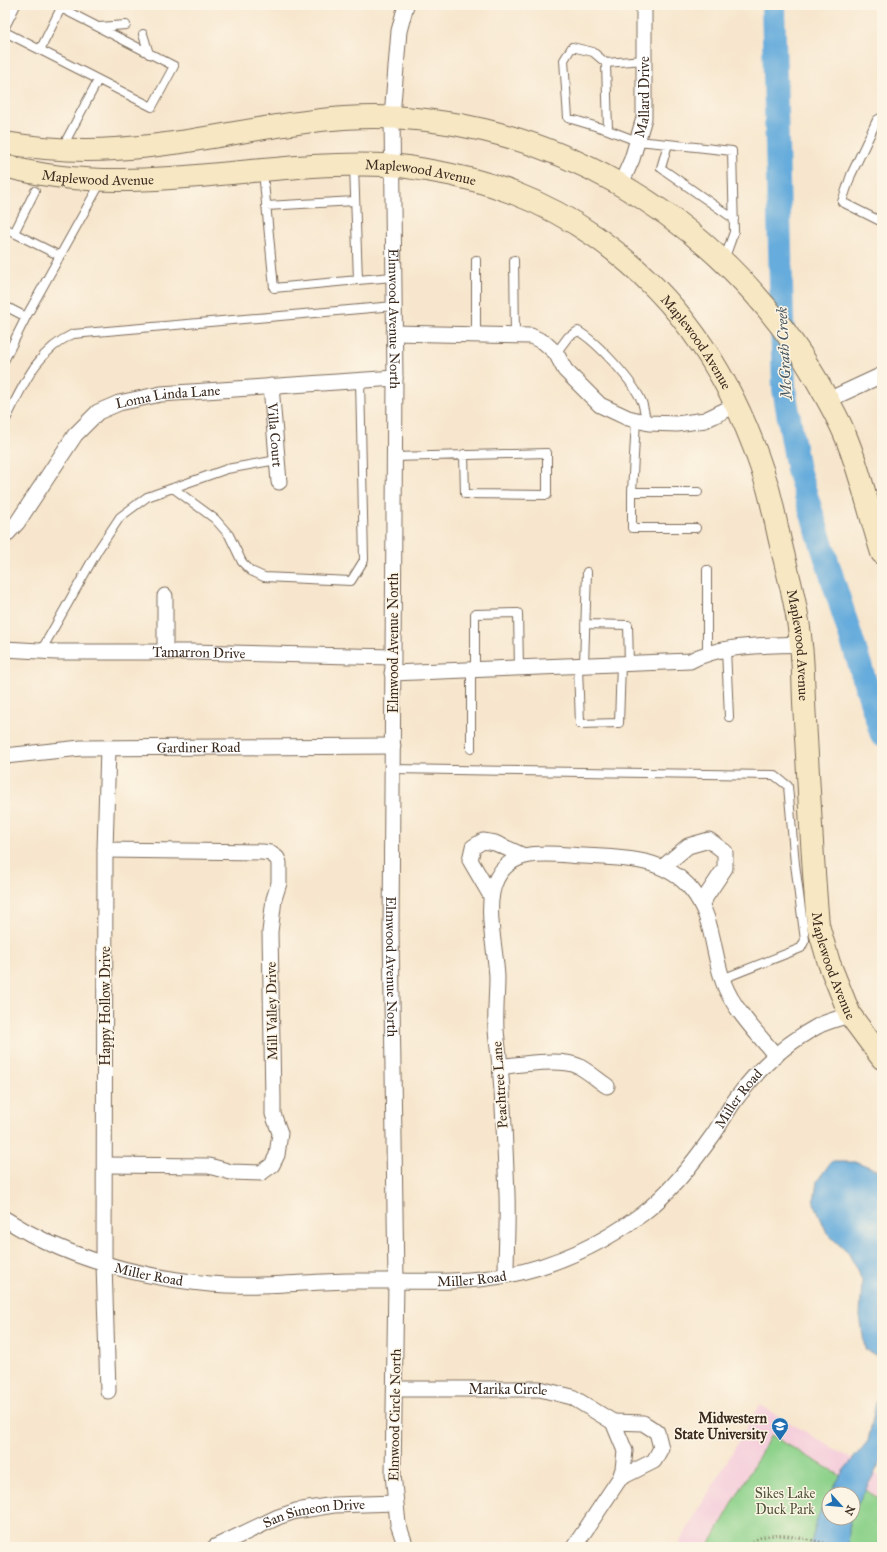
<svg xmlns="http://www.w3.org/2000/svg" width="887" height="1552" font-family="'IM FELL Great Primer',serif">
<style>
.built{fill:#f5cfdc;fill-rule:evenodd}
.green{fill:#8dd28b;stroke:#647e54;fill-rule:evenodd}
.water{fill:#66acdc;stroke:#506b7d}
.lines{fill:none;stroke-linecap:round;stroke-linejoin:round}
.river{stroke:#66acdc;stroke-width:24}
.lane-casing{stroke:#7d6c5b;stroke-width:10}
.street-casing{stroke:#7d6c5b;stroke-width:17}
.secondary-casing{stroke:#7d6c5b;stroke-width:24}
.path{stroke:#7d6c5b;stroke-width:2.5;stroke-dasharray:1 3;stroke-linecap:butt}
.lane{stroke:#fff;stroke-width:8}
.street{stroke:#fff;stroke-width:15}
.secondary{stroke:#f7e8c3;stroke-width:22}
.labels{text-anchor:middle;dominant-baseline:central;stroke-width:3;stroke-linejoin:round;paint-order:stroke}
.street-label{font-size:14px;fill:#3b2a1e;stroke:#fcf5e5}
.poi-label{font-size:14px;font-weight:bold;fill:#3b2a1e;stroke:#fcf5e5;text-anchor:end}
.park-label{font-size:14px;fill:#505439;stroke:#fcf5e5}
.water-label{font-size:15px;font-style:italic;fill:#4a5860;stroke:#fcf5e5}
</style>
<rect width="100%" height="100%" fill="#fcf5e5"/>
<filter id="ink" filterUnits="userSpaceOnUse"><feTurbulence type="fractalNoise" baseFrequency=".025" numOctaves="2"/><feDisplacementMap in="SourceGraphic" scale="8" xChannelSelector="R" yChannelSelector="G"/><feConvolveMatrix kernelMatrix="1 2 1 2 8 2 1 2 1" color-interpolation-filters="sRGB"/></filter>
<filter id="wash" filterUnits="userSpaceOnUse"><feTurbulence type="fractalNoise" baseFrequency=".012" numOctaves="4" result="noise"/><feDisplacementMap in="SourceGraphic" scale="16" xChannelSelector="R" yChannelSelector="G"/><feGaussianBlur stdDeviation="0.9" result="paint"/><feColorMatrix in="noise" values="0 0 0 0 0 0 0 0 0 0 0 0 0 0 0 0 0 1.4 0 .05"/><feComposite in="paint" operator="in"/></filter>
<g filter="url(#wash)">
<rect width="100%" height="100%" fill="#f7e6cd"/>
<path class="built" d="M760 1405 882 1477V1547H677ZM829 1494H853V1518H829Z"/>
<path class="green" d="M771 1435 882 1500V1547H708ZM829 1494H853V1518H829Z"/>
<path class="water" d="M831 1162H857L882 1172V1359L865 1349 860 1316 862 1280 849 1254 827 1233 814 1203 817 1181Z
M882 1373V1459L853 1513V1494H830L843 1471 868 1441Z
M829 1496V1518H850L848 1547H810L818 1516Z"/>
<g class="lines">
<path class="river" d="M773 5 784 389 798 470 882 735"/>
</g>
</g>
<g filter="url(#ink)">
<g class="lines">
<g class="lane-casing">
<path id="lane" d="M5 27 16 5
M99 27 126 25
M5 32 152 107 174 66 61 8 40 50
M143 34 149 54
M644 60 606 63 608 130 637 141 668 144
M606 63 593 52 572 47 564 60 568 118 608 130
M882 117 877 120 851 175 842 202 882 222
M62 148 98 80
M354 166 358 280 393 277
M263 171 274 288 358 280
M266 206 355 201
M5 228 14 233 35 191
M14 233 60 256
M514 260 515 336
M724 260 734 232 732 151 668 144 661 168 734 219
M5 306 26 317 101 182
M476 335V260
M556 353 568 337 578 331C597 342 633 381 642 402 644 408 645 416 647 423
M5 359 26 317
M636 420 632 492V528H696
M5 421C23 386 36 351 73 334L394 306
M394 457 547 453V495L465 494 464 454
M173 488 215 519 229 535 242 562 251 571 264 577 351 581 364 560 360 380
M632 492H698
M707 570V652
M585 624 628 625 629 663
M726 649 729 717
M41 651 98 550 120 517 147 497 227 469 277 460
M584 665 587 572
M578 666 580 724 619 723 621 664
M471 669V749
M475 669V614L518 613 519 668
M393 769 774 775 788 786 795 864 805 940 801 948 722 979"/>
</g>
<g class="street-casing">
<g id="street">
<path id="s1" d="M406 5 399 31 392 116 395 378 391 929 396 1282 393 1474 398 1524 406 1547"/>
<path id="s2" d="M621 184 632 159 644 118V5"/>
<path d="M394 333 531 336 545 343 556 353 565 370 600 405 628 418 649 423 677 424 705 420 736 405"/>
<path id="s3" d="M271 386 279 482"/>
<path d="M828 400 882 375"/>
<path id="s4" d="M5 536 17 523 75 435 98 412 119 403 161 394 395 378"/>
<path id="s5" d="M5 649 56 652H191L392 657"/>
<path d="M165 652V596"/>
<path d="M392 673 690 661C721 644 766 646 801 644"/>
<path d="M108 748 105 850 104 1264 108 1391"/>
<path id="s6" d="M5 756 81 748 393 746"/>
<path d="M663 867 688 846 709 840 725 852V868L701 904"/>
<path d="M491 896 470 860 473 847 483 841 495 843 522 855"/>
<path d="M500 1067C520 1064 561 1058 578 1066 588 1071 598 1080 607 1086"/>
<path d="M105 1165 209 1166 231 1172 261 1173 272 1165 277 1155 280 1133 273 1114V1098L270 932 274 899 279 883V863L277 858 270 853 262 852 105 850"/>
<path id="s7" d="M5 1219C66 1258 138 1277 210 1284 255 1288 303 1282 349 1281 401 1280 456 1285 508 1275 557 1265 602 1244 642 1214 670 1193 693 1163 713 1135 722 1122 729 1107 739 1095 760 1067 788 1042 818 1026 828 1021 840 1018 850 1015"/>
<path d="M506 1275C506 1248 508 1221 507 1194 505 1152 504 1108 500 1066 499 1054 497 1042 496 1030 495 1012 497 995 497 977 496 949 483 904 497 878 514 845 554 855 584 856 623 858 665 857 692 890 714 917 712 953 724 984 734 1010 759 1035 776 1056"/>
<path id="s8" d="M395 1389H540L572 1397 613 1422 625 1451 623 1469 620 1478 574 1547"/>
<path d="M613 1422 643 1423 657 1432 661 1448 654 1461 620 1478"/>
<path id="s9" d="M215 1547 278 1517 296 1511 334 1505 395 1503"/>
</g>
</g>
<g class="secondary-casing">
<g id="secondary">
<path d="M5 143C42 149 77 152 115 149 192 145 267 123 344 118 534 105 722 215 816 379 826 397 838 417 846 437 861 474 870 515 882 553"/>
<path id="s10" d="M5 166C130 201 259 159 386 165 399 165 413 168 426 170 489 180 543 200 596 237 683 299 736 383 767 485 773 505 776 525 781 545 789 578 798 611 801 645 804 670 803 695 805 720 809 788 812 857 818 925L829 963 850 1015 882 1058"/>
</g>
</g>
<path class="path" d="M747 1547C750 1545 753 1541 757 1539 777 1529 819 1542 841 1547"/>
<use href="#lane" class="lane"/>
<use href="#street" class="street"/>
<use href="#secondary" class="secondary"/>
</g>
</g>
<defs>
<g id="university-pin" transform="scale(0.9)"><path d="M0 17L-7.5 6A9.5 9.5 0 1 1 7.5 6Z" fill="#1f6fb2" stroke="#fcf5e5"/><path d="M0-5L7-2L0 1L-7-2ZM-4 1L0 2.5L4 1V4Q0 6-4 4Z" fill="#fff"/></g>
</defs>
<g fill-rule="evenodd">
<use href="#university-pin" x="780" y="1426"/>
</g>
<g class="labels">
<g class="street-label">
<text stroke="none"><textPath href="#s2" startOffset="91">Mallard Drive</textPath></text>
<text stroke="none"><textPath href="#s10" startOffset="418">Maplewood Avenue</textPath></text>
<text stroke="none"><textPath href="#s10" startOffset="94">Maplewood Avenue</textPath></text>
<text stroke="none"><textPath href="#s1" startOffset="315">Elmwood Avenue North</textPath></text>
<text stroke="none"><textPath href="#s10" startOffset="754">Maplewood Avenue</textPath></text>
<text stroke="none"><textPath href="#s4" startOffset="228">Loma Linda Lane</textPath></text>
<text stroke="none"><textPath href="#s3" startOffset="49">Villa Court</textPath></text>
<text transform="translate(393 643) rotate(-90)">Elmwood Avenue North</text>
<text stroke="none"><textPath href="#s10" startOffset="1078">Maplewood Avenue</textPath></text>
<text stroke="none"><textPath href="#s5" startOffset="194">Tamarron Drive</textPath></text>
<text stroke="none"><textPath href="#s6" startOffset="194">Gardiner Road</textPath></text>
<text stroke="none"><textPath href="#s10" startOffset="1402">Maplewood Avenue</textPath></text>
<text stroke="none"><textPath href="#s1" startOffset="963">Elmwood Avenue North</textPath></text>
<text transform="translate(105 1006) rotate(-90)">Happy Hollow Drive</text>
<text transform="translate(272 1011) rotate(-91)">Mill Valley Drive</text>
<text transform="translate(500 1085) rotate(-94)">Peachtree Lane</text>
<text stroke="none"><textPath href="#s7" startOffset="815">Miller Road</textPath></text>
<text stroke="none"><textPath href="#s7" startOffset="155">Miller Road</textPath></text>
<text stroke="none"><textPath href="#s7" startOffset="479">Miller Road</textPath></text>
<text stroke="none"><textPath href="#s8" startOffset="113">Marika Circle</textPath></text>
<text transform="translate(395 1415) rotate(-89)">Elmwood Circle North</text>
<text stroke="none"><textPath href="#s9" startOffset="106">San Simeon Drive</textPath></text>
</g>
<g class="poi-label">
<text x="767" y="1418">Midwestern<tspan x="767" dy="16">State University</tspan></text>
</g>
<g class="park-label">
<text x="785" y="1493">Sikes Lake<tspan x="785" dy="16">Duck Park</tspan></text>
</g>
<g class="water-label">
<text transform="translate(784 353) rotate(-93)">McGrath Creek</text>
</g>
</g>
<rect width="887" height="1552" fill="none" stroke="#fcf5e5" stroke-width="20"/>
<g transform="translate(841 1506) rotate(117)"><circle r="19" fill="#fcf5e5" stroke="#afa495"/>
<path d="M0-3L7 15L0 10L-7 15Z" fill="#1f6fb2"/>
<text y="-6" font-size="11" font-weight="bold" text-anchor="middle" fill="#3b2a1e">N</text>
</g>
</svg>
